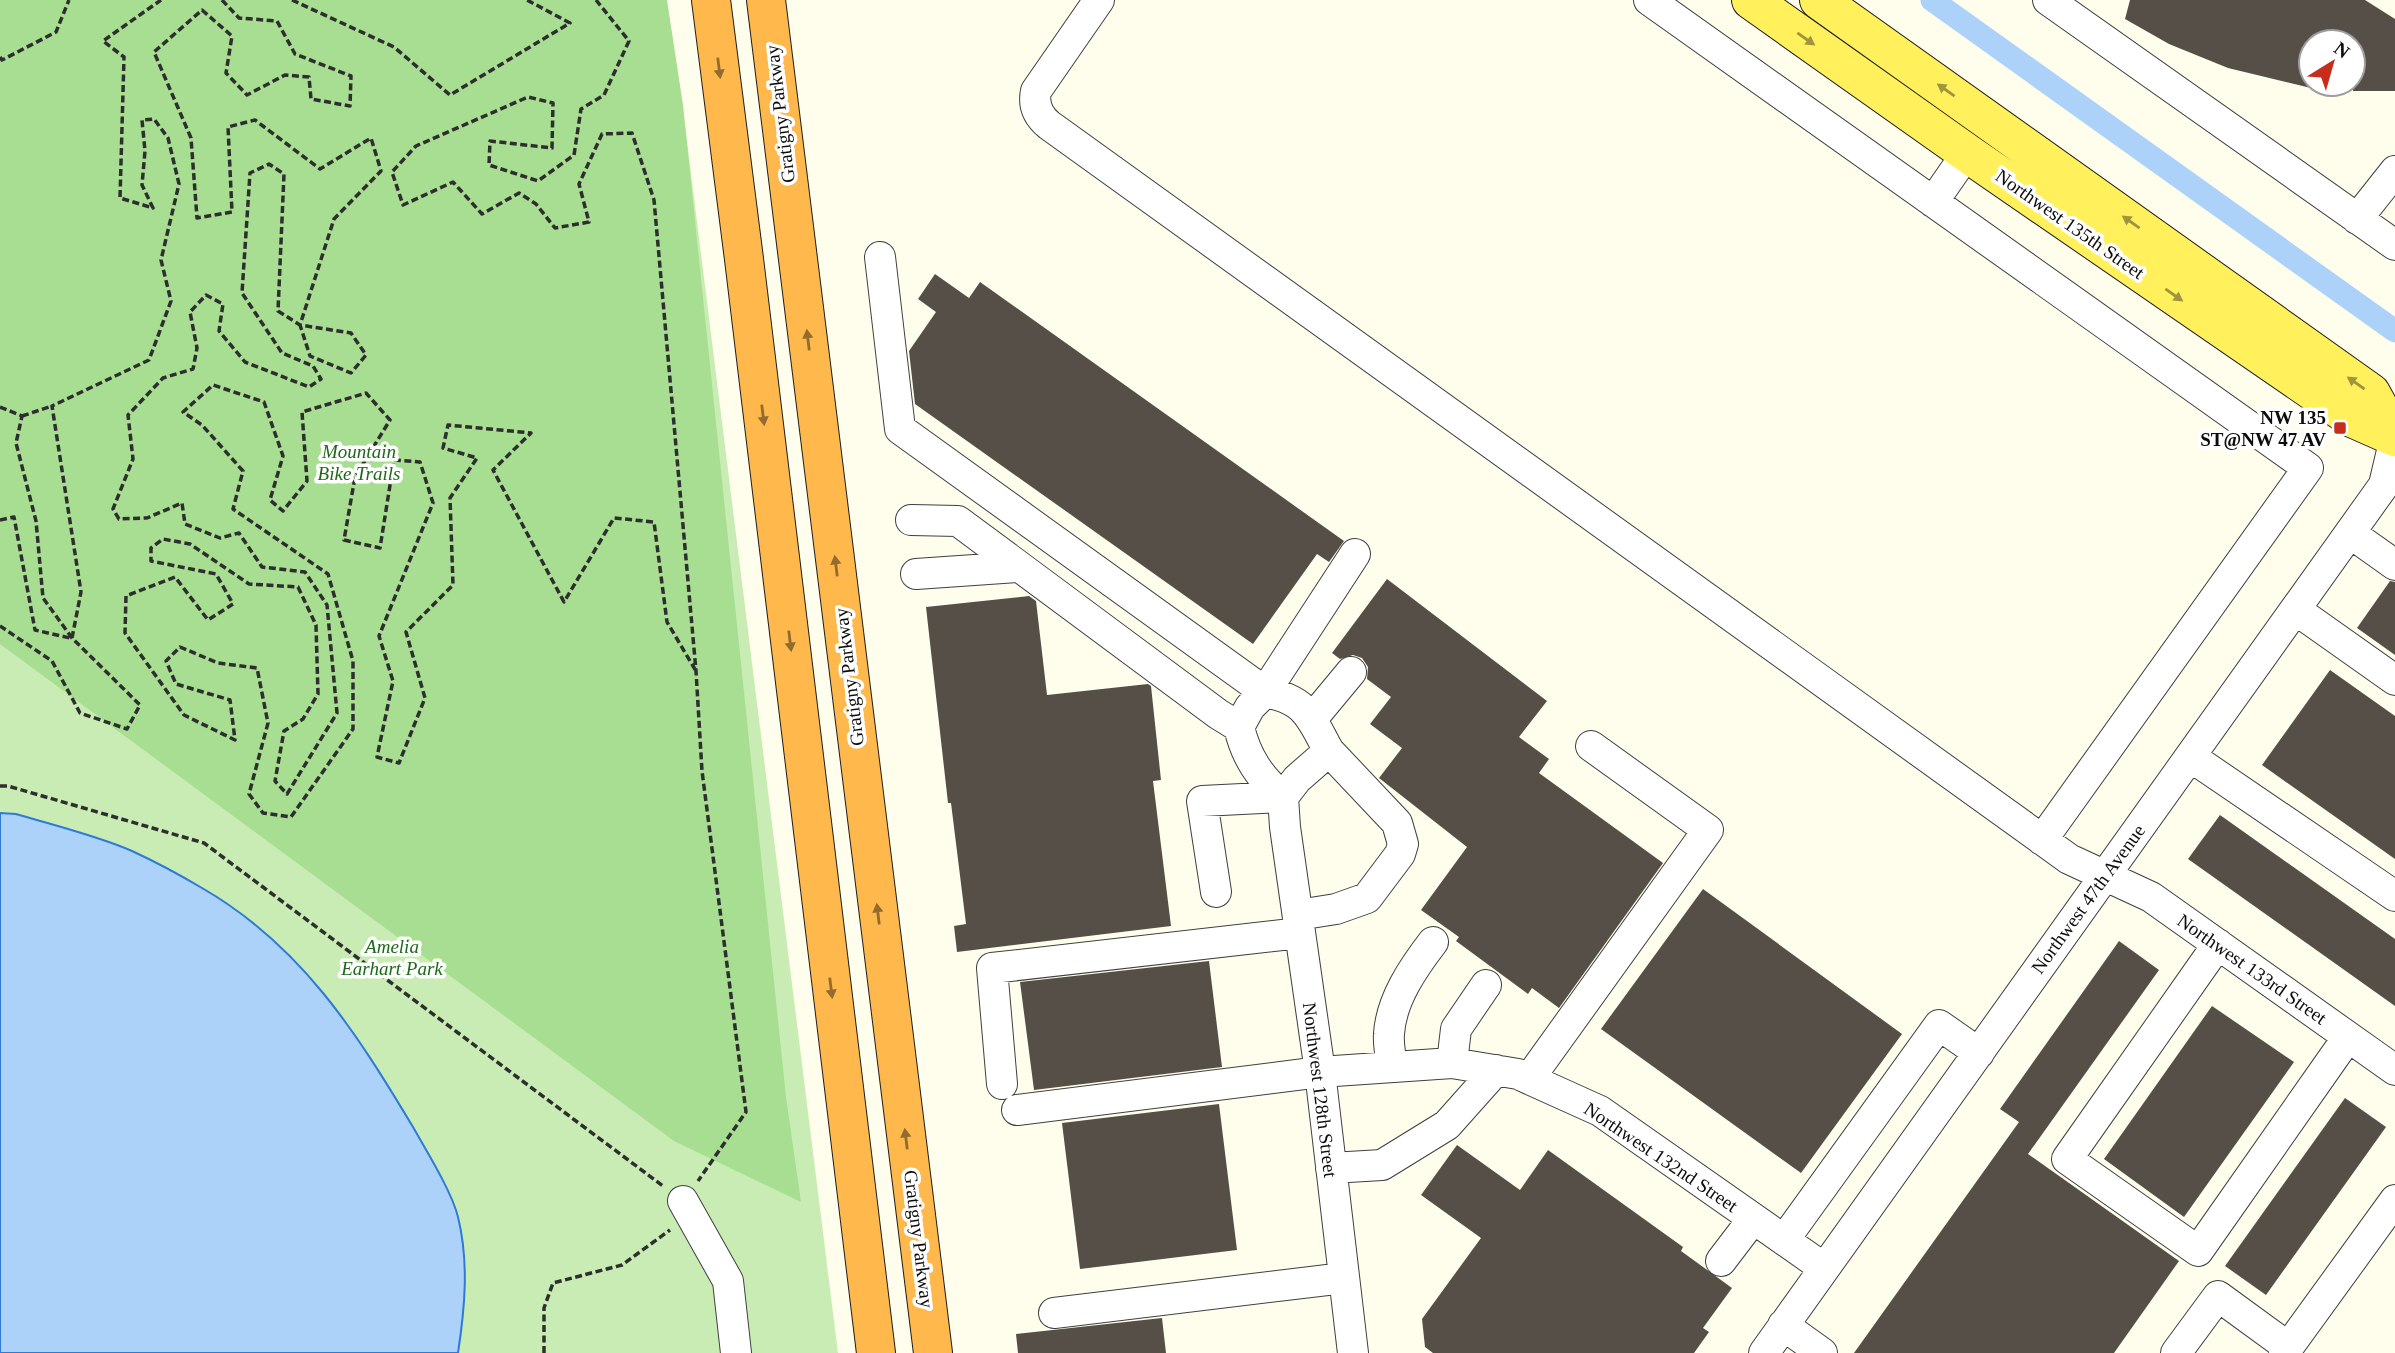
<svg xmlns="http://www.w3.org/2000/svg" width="2395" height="1353" font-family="'Times New Roman',serif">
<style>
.green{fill:#c8ecb3}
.forest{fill:#a8de91}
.water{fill:#add2fa;stroke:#2f7ad6;stroke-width:2}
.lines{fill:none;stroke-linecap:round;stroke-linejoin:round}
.canal{stroke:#add2fa;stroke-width:23}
.building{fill:#564f48}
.minor-casing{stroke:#3f3f3f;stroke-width:32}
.major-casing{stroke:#1d1d1d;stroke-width:40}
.highway-casing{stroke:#1d1d1d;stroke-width:40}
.path{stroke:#2e2e2e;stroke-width:3.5;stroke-dasharray:7 3.5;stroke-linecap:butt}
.minor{stroke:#fff;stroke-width:30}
.major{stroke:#fff05c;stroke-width:38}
.highway{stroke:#feb84b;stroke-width:38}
.oneway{fill:#9e953c}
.oneway2{fill:#916b2f}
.poi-dot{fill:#c62d1b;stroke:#fff;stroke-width:2.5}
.labels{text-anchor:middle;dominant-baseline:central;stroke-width:7;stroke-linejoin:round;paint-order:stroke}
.street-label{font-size:19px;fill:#0c0c0c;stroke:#fff}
.poi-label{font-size:19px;font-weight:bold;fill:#0c0c0c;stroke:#fff;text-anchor:end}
.park-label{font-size:19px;font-style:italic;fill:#1d6819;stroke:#fff}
</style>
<rect width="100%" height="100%" fill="#fffeec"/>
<path class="green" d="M0 0 682 101 838 1353H0Z"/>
<path class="forest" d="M0 0H667L683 105 786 1097 801 1202 674 1141 0 644Z"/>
<path class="water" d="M0 813 16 814C53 825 98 836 132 851 156 862 180 875 202 888 301 945 356 1032 413 1127 426 1150 452 1192 458 1217 469 1262 465 1307 458 1353H0Z"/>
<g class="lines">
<path class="canal" d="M1932 0 2395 331"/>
</g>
<path class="building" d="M2130 0H2365L2395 19V91H2353V42H2311V88L2228 68 2169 44 2125 19Z
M935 274 969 298 980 282 1344 541 1329 562 1317 554 1253 644 915 404 909 351 936 312 918 299Z
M1387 579 1547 701 1519 737 1549 759 1539 773 1663 863 1559 1008 1532 988 1528 994 1456 941 1459 937 1421 910 1467 847 1379 778 1402 748 1370 724 1391 697 1367 679 1368 667 1362 658 1353 655 1340 659 1332 653Z
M2390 581 2395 582V655L2357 628Z
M1029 596 1036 601 1047 695 1148 684 1151 686 1161 780 1153 781 1171 926 957 952 954 926 966 924 951 803H948L926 607Z
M2330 670 2395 716V859L2262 765Z
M2220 815 2395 939V1006L2188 859Z
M1703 889 1902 1034 1801 1173 1601 1029Z
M2119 941 2159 970 2028 1154 2179 1261 2114 1353H1854L2019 1122 2000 1109Z
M1209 961 1222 1067 1034 1090 1020 982Z
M2212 1006 2294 1062 2184 1217 2104 1159Z
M2345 1098 2386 1127 2266 1295 2225 1266Z
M1219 1104 1237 1250 1080 1269 1062 1123Z
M1457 1145 1520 1190 1548 1150 1683 1247 1681 1251 1732 1288 1703 1328 1709 1332 1694 1353H1433L1425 1347 1422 1319 1481 1238 1421 1195Z
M1162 1318 1166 1353H1018L1016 1334Z"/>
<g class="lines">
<g class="minor-casing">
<path id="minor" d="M1099 0 1036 91C1033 105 1038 116 1049 125L2069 859 2151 897 2395 1070
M1649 0 2308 468 2042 840
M2048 0 2395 245
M1933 202 1967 153
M2357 219 2395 171
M880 257 900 429 1265 692 1355 554
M911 520 958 521 1218 714 1239 727
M2350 533 2395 565
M916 574 1018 567
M2296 610 2395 680
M1312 719 1351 672
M2191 757 2395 896
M1216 892 1202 801 1283 797 1297 779 1329 751C1310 717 1307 700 1265 692L1250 707 1239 727C1246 757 1260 778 1283 797L1285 827 1320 1072 1353 1353
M1298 915 1336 909 1367 898 1400 854 1403 844 1397 823 1329 751
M2218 944 2067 1159 2198 1251 2348 1037
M1452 1063 1456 1029 1486 985
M1392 1067C1391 1056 1388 1045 1389 1034 1391 1000 1413 968 1433 942
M1529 1079 1708 830 1591 746
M1002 1084 992 968 1300 933
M1017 1110 1320 1072 1452 1063 1518 1074 1600 1111 1824 1268
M1331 1168 1382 1165 1447 1125 1496 1070
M683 1201 728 1281 736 1353
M1784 1240 1939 1025 1979 1053
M1721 1261 1753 1219
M1054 1313 1344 1278
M1783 1325 1822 1353
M1764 1353 2384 485 2395 438
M2176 1353 2218 1296 2288 1347
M2284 1353 2395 1200"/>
</g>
<g class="major-casing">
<path id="major" d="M1751 0 1967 153 2352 418 2395 437
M1819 0 2371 393 2395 437"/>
</g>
<g class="highway-casing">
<path id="highway" d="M711 0 744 259 876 1353
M766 0 933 1353"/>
</g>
<path class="path" d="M222 0 239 18 277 21 295 54 351 76 350 106 311 99 309 77 285 75 247 95 226 73 232 36 202 10 154 52 191 138 197 218 232 212 228 127 255 120 320 169 371 138 381 171 334 219 300 325 310 356 351 373 366 355 351 333 300 325 278 311 284 174 269 164 250 173 242 293 282 353 313 366 321 379 309 387 245 362 219 331 223 304 206 295 190 312 197 348 193 369 163 378 128 415 133 459 113 509 119 519 147 518 182 503 185 524 220 538 239 533 262 567 305 572 327 605 337 713 287 794 275 781 284 731 303 719 318 694 316 625 298 587 249 584 190 544 163 539 151 548V561L216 574 233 604 208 620 175 577 126 596 125 633 184 715 235 740 230 700 176 684 166 661 180 647 218 663 257 668 268 723 249 794 263 813 291 817 353 729V661L328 574 233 509 243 471 202 425 183 412 213 385 264 402 283 456 270 500 283 511 307 481 302 412 366 393 390 420 355 477 344 540 380 548 394 460 420 462 433 503 379 636 393 681 377 757 399 763 425 698 406 632 453 585 450 498 477 458 443 448 448 425 531 433 493 470 564 602 614 518 654 522 667 622 696 671
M292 0 394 47 450 95 570 23 527 0
M596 0 629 41 604 95 581 109 574 155 538 181 489 165 490 141 552 148 553 103 528 97 416 146 392 172 403 205 453 182 482 214 519 193 536 204 555 228 589 222 579 184 602 134 632 133 654 200 696 671 702 771 746 1112 698 1181
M0 57 2 60 56 32 69 0
M0 407 22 416 16 443 36 521 43 598 72 638 140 705 127 729 80 713 52 661 0 626
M22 416 52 406
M0 520 14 517 35 630 70 638
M72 638 81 592 52 406 149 360 171 301 161 260 179 184 168 138 154 119 142 120 145 151 142 185 153 208 120 198 124 57 103 41 161 0
M0 786H8L204 843 663 1186
M544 1353V1308L553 1283 622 1265 670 1230"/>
<use href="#minor" class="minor"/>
<use href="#major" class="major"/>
<use href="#highway" class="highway"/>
</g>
<defs><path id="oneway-solid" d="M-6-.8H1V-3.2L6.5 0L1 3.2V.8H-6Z" transform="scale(1.75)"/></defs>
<g class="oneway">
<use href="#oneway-solid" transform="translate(1806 39) rotate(35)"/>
<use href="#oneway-solid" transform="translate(1946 90) rotate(-145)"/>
<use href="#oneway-solid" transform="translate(2131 222) rotate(-145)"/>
<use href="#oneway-solid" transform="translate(2174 295) rotate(35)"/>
<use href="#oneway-solid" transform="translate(2356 383) rotate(-145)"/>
</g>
<g class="oneway2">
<use href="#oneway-solid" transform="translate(719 68) rotate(83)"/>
<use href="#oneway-solid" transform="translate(808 340) rotate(-97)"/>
<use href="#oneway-solid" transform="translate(763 415) rotate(83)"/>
<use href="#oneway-solid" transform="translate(836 566) rotate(-97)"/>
<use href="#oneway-solid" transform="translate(790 641) rotate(83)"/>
<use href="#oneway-solid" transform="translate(878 914) rotate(-97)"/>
<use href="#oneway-solid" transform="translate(831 988) rotate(83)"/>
<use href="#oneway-solid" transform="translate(906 1139) rotate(-97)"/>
</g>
<rect class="poi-dot" x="2333" y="421" width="14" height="14" rx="3.5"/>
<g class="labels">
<g class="street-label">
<text transform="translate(780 114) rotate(-97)">Gratigny Parkway</text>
<text transform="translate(2070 224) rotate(35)">Northwest 135th Street</text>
<text transform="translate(849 677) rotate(-97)">Gratigny Parkway</text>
<text transform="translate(2088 899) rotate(-54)">Northwest 47th Avenue</text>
<text transform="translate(2252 969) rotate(35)">Northwest 133rd Street</text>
<text transform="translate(1320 1090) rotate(83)">Northwest 128th Street</text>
<text transform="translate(1661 1157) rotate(34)">Northwest 132nd Street</text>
<text transform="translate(919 1239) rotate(83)">Gratigny Parkway</text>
</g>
<g class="poi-label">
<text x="2326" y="417">NW 135<tspan x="2326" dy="22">ST@NW 47 AV</tspan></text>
</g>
<g class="park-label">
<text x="359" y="451">Mountain<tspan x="359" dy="22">Bike Trails</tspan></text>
<text x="392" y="946">Amelia<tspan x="392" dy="22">Earhart Park</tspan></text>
</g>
</g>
<g transform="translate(2332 63) rotate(37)"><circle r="33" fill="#ffffff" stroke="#9e9e9e" stroke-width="2"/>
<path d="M0-5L12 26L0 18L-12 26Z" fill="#c62d1b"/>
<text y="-10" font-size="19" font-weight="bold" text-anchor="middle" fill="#0c0c0c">N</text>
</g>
</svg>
